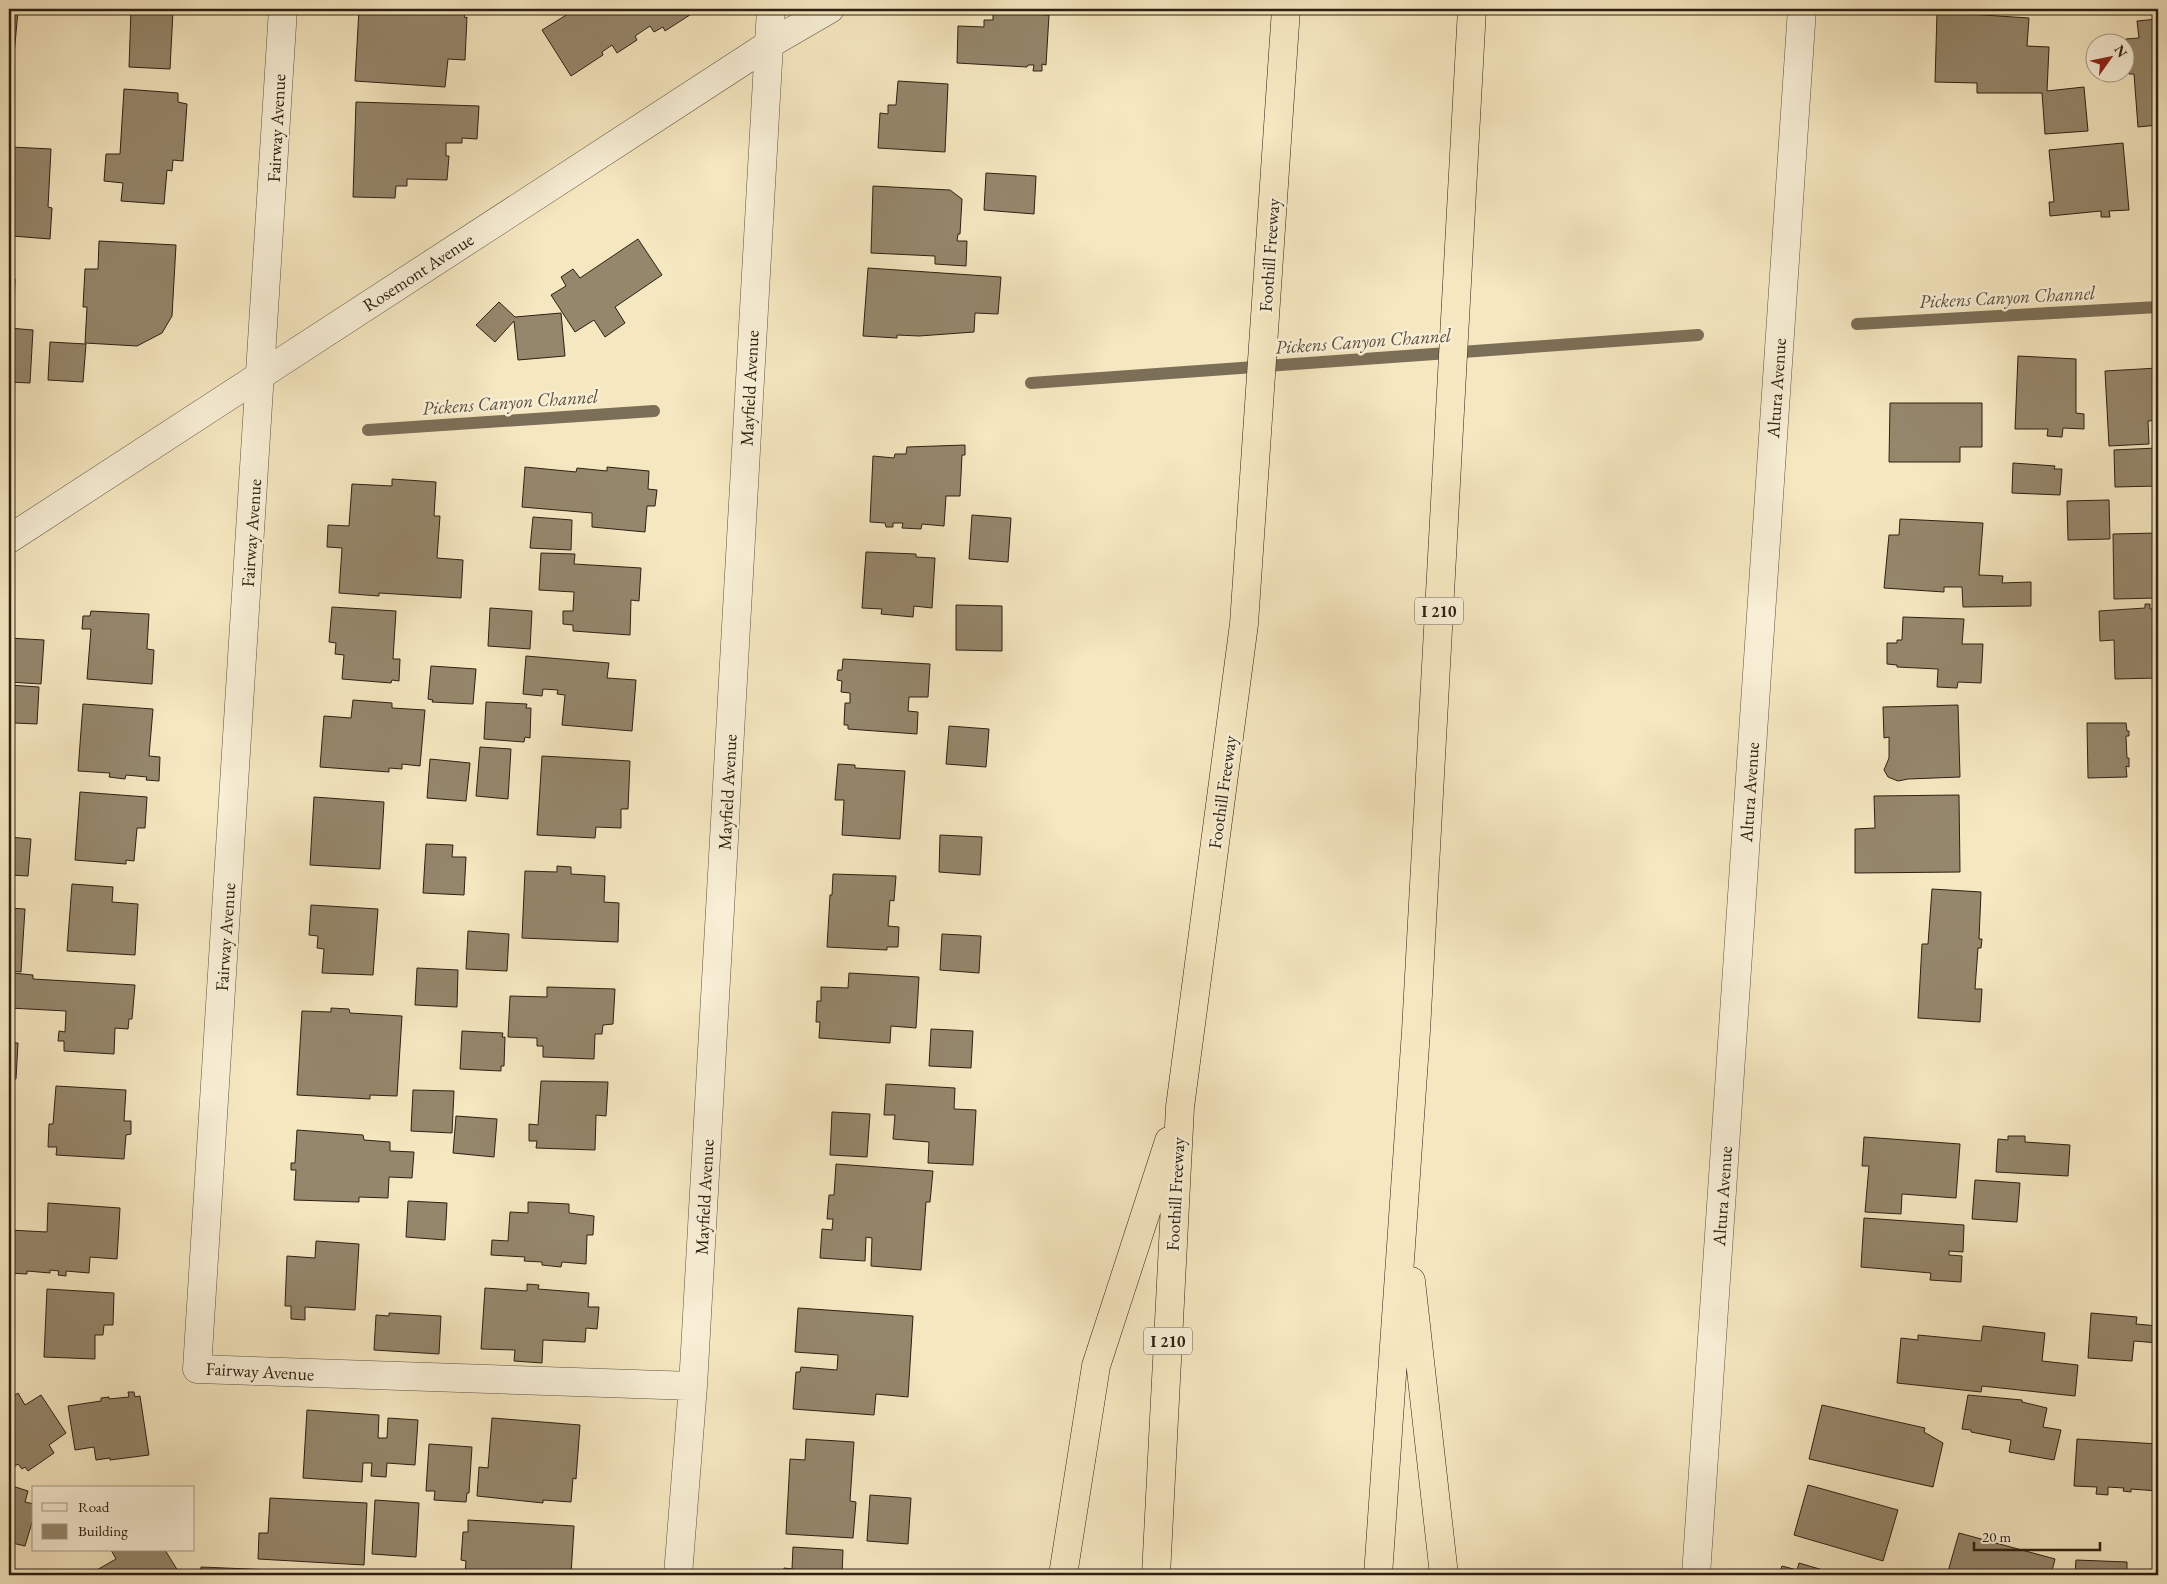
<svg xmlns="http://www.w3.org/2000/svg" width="2167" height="1584" font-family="'EB Garamond',serif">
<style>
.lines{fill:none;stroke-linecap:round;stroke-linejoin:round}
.stream{stroke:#7c6f57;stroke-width:12}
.building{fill:#95876c;stroke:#2c2012}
.minor-casing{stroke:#5e523e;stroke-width:29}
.tertiary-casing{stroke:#5e523e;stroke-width:29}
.motorway-casing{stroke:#2c2012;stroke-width:29}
.minor{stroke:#f8efd6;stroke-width:28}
.tertiary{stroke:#f8efd6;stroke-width:28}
.motorway{stroke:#f5e7c0;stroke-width:28}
.labels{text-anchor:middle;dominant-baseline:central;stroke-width:5;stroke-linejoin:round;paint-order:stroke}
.shield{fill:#f8efd6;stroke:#695e4d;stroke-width:1}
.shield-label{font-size:16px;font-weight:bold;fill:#2c2012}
.street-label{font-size:18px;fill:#2c2012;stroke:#f8efd6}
.water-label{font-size:19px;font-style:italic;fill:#5b4e3a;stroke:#f8efd6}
</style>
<rect width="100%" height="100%" fill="#f5e7c0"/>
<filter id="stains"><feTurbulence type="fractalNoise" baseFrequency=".004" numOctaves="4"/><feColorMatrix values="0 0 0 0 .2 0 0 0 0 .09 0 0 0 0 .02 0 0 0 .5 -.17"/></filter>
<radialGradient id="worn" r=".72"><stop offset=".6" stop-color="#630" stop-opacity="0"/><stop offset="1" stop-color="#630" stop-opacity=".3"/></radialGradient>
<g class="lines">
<path class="stream" d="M1857 324 2158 307
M1031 383 1698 335
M368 430 654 411"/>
</g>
<path class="building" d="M9 9 18 11 13 66H9Z
M131 9H182V11H173L170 69 129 67Z
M359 9H463L465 18 467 17 465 60 448 59 445 87 355 81Z
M576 9H695L696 11 665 31 663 27 654 32 650 26 635 36 637 40 617 53 612 45 602 52 603 55 571 76 542 30Z
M993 10 1031 12V14L1049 15 1046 65 1042 64V71H1033L1034 65H1028L1027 67 957 63 958 26 984 27V20H993Z
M1937 12 2029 18 2027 46 2049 47 2047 91 2084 87 2088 131 2045 134 2042 93H1977V83L1935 82Z
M2158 19V125L2138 127 2134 74H2129L2126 39 2139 38 2137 21Z
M898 81 948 84 945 152 878 148 880 113 888 114V105H896Z
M124 89 178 93V102L187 104 183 161 173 160 172 171 167 170 164 204 121 201 123 183 104 181 106 154H120Z
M356 102 479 106 477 139 462 138V143H446V156H449L447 180 407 179V186H396L395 198 353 197Z
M2123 143 2129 210 2109 211 2110 217H2101V211L2050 216 2049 202H2054L2049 150Z
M11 147 51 149 48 207 52 208 50 239 12 236V208H9Z
M986 173 1036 176 1034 214 984 210Z
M873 186 950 190 962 199 960 234H958L957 241H967L966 266 935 264V256L871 253Z
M638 239 662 275 615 307 625 323 605 337 594 320 575 332 551 295 566 286 561 277 573 269 580 278Z
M99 241 176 245 172 316 162 333 137 346 85 343 87 307H83L85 269H98Z
M868 268 1001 277 998 314 975 313 974 332 919 336 897 335V338L863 336Z
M9 278 15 279 14 306H9Z
M499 302 515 317 561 313 565 356 518 360 514 321 495 342 476 325Z
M9 328 33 330 30 383 9 382Z
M50 342 86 344 83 382 48 380Z
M2018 356 2076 359V413L2084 414V429L2063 428 2062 437 2047 436 2048 429H2015Z
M2158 368V420L2148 421 2149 444 2109 446 2105 371Z
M1890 403H1982V447H1960V462H1889Z
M965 445V455H962L960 496H946L944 526 922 524 921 529 902 528 903 523H893V527H886L885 523 870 522 873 456 894 458 895 454H906L907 447Z
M2157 448 2158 486 2115 487 2114 450Z
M2013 463 2055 466 2054 469H2062L2060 495 2012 493Z
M525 467 576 472 577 468 607 471V467L649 471 648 489 657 490 655 506H647L645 532 592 527V513L522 507Z
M392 479 436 482 434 516H440L437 558 463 560 461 598 379 593V596L339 593 342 548 327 547 328 525 349 526 352 484 392 486Z
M2109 500 2110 539 2068 540 2067 501Z
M972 515 1011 518 1008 562 969 559Z
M533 517 572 520 571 550 530 548Z
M1900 519 1983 523 1979 575 2003 576 2002 583 2031 582V606L1963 607 1962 587H1944V592L1884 588 1889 535H1899Z
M2158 533V598L2114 599 2113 534Z
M866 552 916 554V557L935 558 932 608 914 606 913 617 881 614 882 609 862 608Z
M541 553 575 554 574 564 641 568 639 601 631 600 630 635 573 631V625L563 624V611H573L574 592 539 590Z
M2145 604H2150V609H2158V678L2115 679 2114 640 2100 641 2099 611 2145 608Z
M956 605 1002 606V651L956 650Z
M332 607 396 611 393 659H400L399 681 392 680 391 683 342 679 344 655 335 654 336 643 329 642Z
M490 608 532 611 530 649 488 646Z
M91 611 149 614 147 649 154 650 152 684 87 679 91 629H82L83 616H90Z
M1903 617 1964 619 1962 644H1983L1981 683 1958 682 1957 688 1937 687 1938 669 1897 667V665L1887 664V643H1897V640H1902Z
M9 638 44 640 41 684 9 682Z
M526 656 609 663 607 678 636 680 632 731 562 725 565 695 557 694 558 690 543 689 542 696 523 694Z
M843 659 930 664 928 697H909L908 711 918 712 917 734 848 729V725H844L845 703H850V693L841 692 842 681 837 680 838 670H842Z
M431 666 476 669 473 704 432 702 433 700 428 699Z
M9 685 39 687 37 724 14 723 13 732H9Z
M353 700 392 703V708L425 710 420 766 402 764V769L389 768V772L320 767 324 716 351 718Z
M486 702 527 704 526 708H531L530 738 525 737 524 742 484 739Z
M83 704 153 709 149 756 160 757 159 781 146 780 147 777 126 775 125 779 109 777 110 773 78 771Z
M1958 705 1960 777 1908 779 1898 781 1888 777 1884 770 1889 758V737L1884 738 1883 707Z
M2087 723H2126L2127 731H2129V736H2126L2127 758H2129V767L2126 766 2127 777 2088 778Z
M949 726 989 729 986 767 946 764Z
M480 747 511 749 508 799 476 796Z
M542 756 630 761 628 809H621V828L596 827 595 838 537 835Z
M430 759 470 763 466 801 427 798Z
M838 764 855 765V768L905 771 900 839 842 835 844 800H835Z
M80 792 147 797 145 828H137L134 861 126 860V864L75 860Z
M1959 795 1960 872 1855 873V829L1875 828 1874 796Z
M314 797 384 802 380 869 310 865Z
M940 835 982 837 980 875 939 872Z
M9 837 31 839 28 876 9 875Z
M426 844 453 845 452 857H466L464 895 423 893Z
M557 866 571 867V874L605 876 604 902 619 903 618 942 522 938 525 871 557 872Z
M833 874 896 876 894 901 890 900 888 926 899 927 898 947H887V950L827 947 830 895H832Z
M72 884 113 887 112 902 138 904 135 955 67 951Z
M1932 889 1981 892 1979 939H1982L1981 948H1978L1975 989H1982L1980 1022 1918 1018 1922 944H1928Z
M311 905 378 909 373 975 322 973 324 949 317 948 318 936 309 935Z
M9 908 25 909 21 972 9 971Z
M468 931 509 934 507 971 466 969Z
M942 934 981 936 979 973 940 970Z
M417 968 458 970 457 1007 415 1005Z
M12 973 33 975V979L135 985 132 1019H129L128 1029 115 1028 114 1054 64 1051V1041H58L59 1031 65 1032 66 1011 10 1008Z
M849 973 919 977 916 1028 891 1026 890 1043 819 1038 820 1022H816L817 1001H821V987L848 988Z
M547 987 615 989 613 1024 603 1025 602 1034H595L594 1059 543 1057V1046H537V1038L508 1037 510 996 547 997Z
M331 1008 349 1009 350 1013 402 1016 397 1096 370 1095V1099L297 1095 302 1011 331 1012Z
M931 1029 973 1031 971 1068 929 1066Z
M462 1031 503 1033 502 1037H505L504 1066H501V1071L460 1069Z
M9 1043H18L16 1079 9 1078Z
M541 1081 608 1082 606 1116 596 1115 595 1150 536 1148 537 1141H529V1124L538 1125Z
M886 1084 955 1088 954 1109 976 1110 973 1165 928 1163 929 1142 893 1139 895 1115H884Z
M56 1086 126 1090 124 1121H131V1134L126 1135 124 1159 56 1155 57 1147H48L49 1124H53Z
M413 1090 454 1091 452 1133 411 1131Z
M832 1112 870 1114 867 1157 830 1155Z
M456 1116 497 1119 494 1157 453 1153Z
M9 1126H11L9 1154Z
M297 1130 363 1135 364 1140 390 1142V1151L414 1152 412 1178 389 1177 388 1198 359 1197V1202L294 1200 296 1170H291V1163H295Z
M2008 1136H2025V1142L2070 1145 2068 1176 1996 1172 1998 1139 2008 1140Z
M1864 1137 1960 1144 1956 1198 1902 1194 1901 1214 1865 1212 1869 1166H1862Z
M836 1164 933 1171 930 1202H926L921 1270 871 1266 872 1238 866 1237 865 1261 820 1258 822 1229 832 1230 833 1219H827L829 1195H834Z
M1975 1180 2020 1183 2017 1222 1972 1219Z
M408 1201 447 1203 445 1240 406 1237Z
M528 1202 569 1204V1213L594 1216 593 1235H587L586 1264 562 1262 561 1267 542 1265V1262L524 1261 525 1257 491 1255 492 1240 508 1241 510 1212 528 1213Z
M48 1203 120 1208 117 1259 90 1257 89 1273 66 1271V1276L58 1275 59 1271 50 1270V1273L27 1271V1274L9 1273V1230L47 1232Z
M1864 1218 1964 1225 1963 1252 1949 1251V1255L1962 1256 1961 1282 1930 1280 1931 1273 1861 1267Z
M316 1241 359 1244 355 1310 305 1307V1320L291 1319V1306H285L287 1256 315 1258Z
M527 1284 539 1285 538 1289 589 1293 588 1307H599L597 1329 586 1328 585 1342 543 1340 542 1363 514 1361 515 1350 481 1349 485 1288 527 1291Z
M47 1289 114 1293 113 1325H104L103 1335H95V1359L44 1357Z
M798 1308 913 1316 908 1397 876 1394 874 1415 793 1409 796 1372H800L801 1367 837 1370 838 1355 795 1352Z
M389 1313 441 1316 439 1354 374 1350 376 1315 389 1316Z
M2091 1313 2137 1317 2136 1324 2158 1326V1343L2134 1341 2132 1361 2088 1358Z
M1983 1326 2045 1333 2042 1361 2078 1365 2075 1396 1982 1386 1981 1392 1897 1383 1901 1338 1918 1340V1335L1981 1341Z
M128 1392H134L135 1397 140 1396 149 1455 110 1460V1458L96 1460 94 1447 75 1450 68 1406 101 1401V1398L109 1397V1399L129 1397Z
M18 1393 25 1405 41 1395 66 1433 49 1445 54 1453 28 1471 25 1467 22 1469 18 1464 9 1470V1399Z
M1968 1395 2022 1400V1402L2047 1408 2043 1427 2061 1430 2054 1460 2009 1452 2011 1440 1971 1432V1430L1962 1429Z
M1822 1405 1925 1428 1924 1432 1943 1443 1933 1487 1809 1459Z
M307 1410 379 1415 378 1438H387L388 1418 418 1420 415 1465 387 1463 386 1477 371 1476 372 1463H363L362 1482 303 1478Z
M492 1418 580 1425 576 1479 573 1478 571 1502 543 1500V1503L477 1496 479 1467 488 1468Z
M806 1439 854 1442 850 1501 856 1502 853 1538 786 1534 790 1459 805 1460Z
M2077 1439 2158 1444V1491L2131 1489V1492L2123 1491 2124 1488 2108 1487V1495L2096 1494 2097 1487 2074 1486Z
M429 1444 472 1447 469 1493H467L466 1502 434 1500 435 1491H426Z
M9 1485 28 1491 25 1502 34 1504V1516L25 1546 12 1543 9 1555Z
M1808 1485 1898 1510 1883 1561 1794 1535Z
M870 1495 911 1498 908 1544 867 1541Z
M270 1498 367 1503 364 1565 258 1559 259 1533H268Z
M375 1500 419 1503 416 1557 372 1554Z
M468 1520 574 1526 571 1575 465 1574 466 1561 461 1560 463 1532H468Z
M1959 1533 2055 1559 2051 1575H1947Z
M793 1547 843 1550 842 1575H783L784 1568 792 1569Z
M111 1550H165L178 1571 171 1575H88L116 1559Z
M2076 1560 2127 1562V1574L2144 1575H2075Z
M1799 1563 1840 1575H1779L1782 1566 1797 1570Z
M201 1567 272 1570V1575H200Z"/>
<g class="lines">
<g class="minor-casing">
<path id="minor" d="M283 9 197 1369 693 1386
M678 1575 693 1386 771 9
M1696 1575 1802 9"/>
</g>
<g class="tertiary-casing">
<path id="tertiary" d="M9 539 768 45 830 9"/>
</g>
<g class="motorway-casing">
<path id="motorway" d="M1411 1281 1444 1575
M1063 1575 1096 1366 1169 1141
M1156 1575 1180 1107 1244 624 1286 9
M1378 1575 1416 1031 1472 9"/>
</g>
<use href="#minor" class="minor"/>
<use href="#tertiary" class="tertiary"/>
<use href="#motorway" class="motorway"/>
</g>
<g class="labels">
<g class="shield">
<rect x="1415" y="597.5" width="48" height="27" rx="4"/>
<rect x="1144" y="1327.5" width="48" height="27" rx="4"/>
</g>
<g class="shield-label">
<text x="1439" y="611">I 210</text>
<text x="1168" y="1341">I 210</text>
</g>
<g class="street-label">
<text transform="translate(276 128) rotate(-87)">Fairway Avenue</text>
<text transform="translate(1269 255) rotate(-86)">Foothill Freeway</text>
<text transform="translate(418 272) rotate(-33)">Rosemont Avenue</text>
<text transform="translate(749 388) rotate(-87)">Mayfield Avenue</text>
<text transform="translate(1776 388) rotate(-86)">Altura Avenue</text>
<text transform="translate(251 533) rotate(-86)">Fairway Avenue</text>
<text transform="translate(727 792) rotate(-87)">Mayfield Avenue</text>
<text transform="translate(1222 792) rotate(-82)">Foothill Freeway</text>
<text transform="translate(1749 792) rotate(-86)">Altura Avenue</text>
<text transform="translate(225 937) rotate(-86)">Fairway Avenue</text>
<text transform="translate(1175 1194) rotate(-87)">Foothill Freeway</text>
<text transform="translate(1722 1196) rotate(-86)">Altura Avenue</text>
<text transform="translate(704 1197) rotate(-87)">Mayfield Avenue</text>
<text transform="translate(260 1371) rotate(3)">Fairway Avenue</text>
</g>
<g class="water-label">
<text transform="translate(2007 297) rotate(-3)">Pickens Canyon Channel</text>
<text transform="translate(1363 341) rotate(-4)">Pickens Canyon Channel</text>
<text transform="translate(510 402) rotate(-4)">Pickens Canyon Channel</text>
</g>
</g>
<rect width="2167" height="1584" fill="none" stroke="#f5e7c0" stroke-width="30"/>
<rect x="10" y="10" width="2147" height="1564" fill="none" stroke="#2c2012" stroke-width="2.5"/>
<rect x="15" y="15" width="2137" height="1554" fill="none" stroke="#2c2012"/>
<rect x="32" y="1486" width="162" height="65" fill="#f8efd6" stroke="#a69c88"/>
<rect x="42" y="1503" width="25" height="8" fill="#f8efd6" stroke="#a69c88"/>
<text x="78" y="1512" font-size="15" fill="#2c2012">Road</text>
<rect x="42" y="1524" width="25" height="15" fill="#95876c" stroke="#a69c88"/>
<text x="78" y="1536" font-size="15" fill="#2c2012">Building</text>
<g transform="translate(2110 58) rotate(57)"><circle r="24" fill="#f8efd6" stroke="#a69c88"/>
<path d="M0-4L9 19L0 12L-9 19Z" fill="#8f2418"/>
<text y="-8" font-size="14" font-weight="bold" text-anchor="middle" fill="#2c2012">N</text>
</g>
<path d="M1974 1542v8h126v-8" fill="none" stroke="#2c2012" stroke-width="2.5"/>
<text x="1982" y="1542" font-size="15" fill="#2c2012" stroke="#f8efd6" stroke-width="4" paint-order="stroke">20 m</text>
<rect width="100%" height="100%" filter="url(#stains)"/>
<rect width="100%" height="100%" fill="url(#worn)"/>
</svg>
